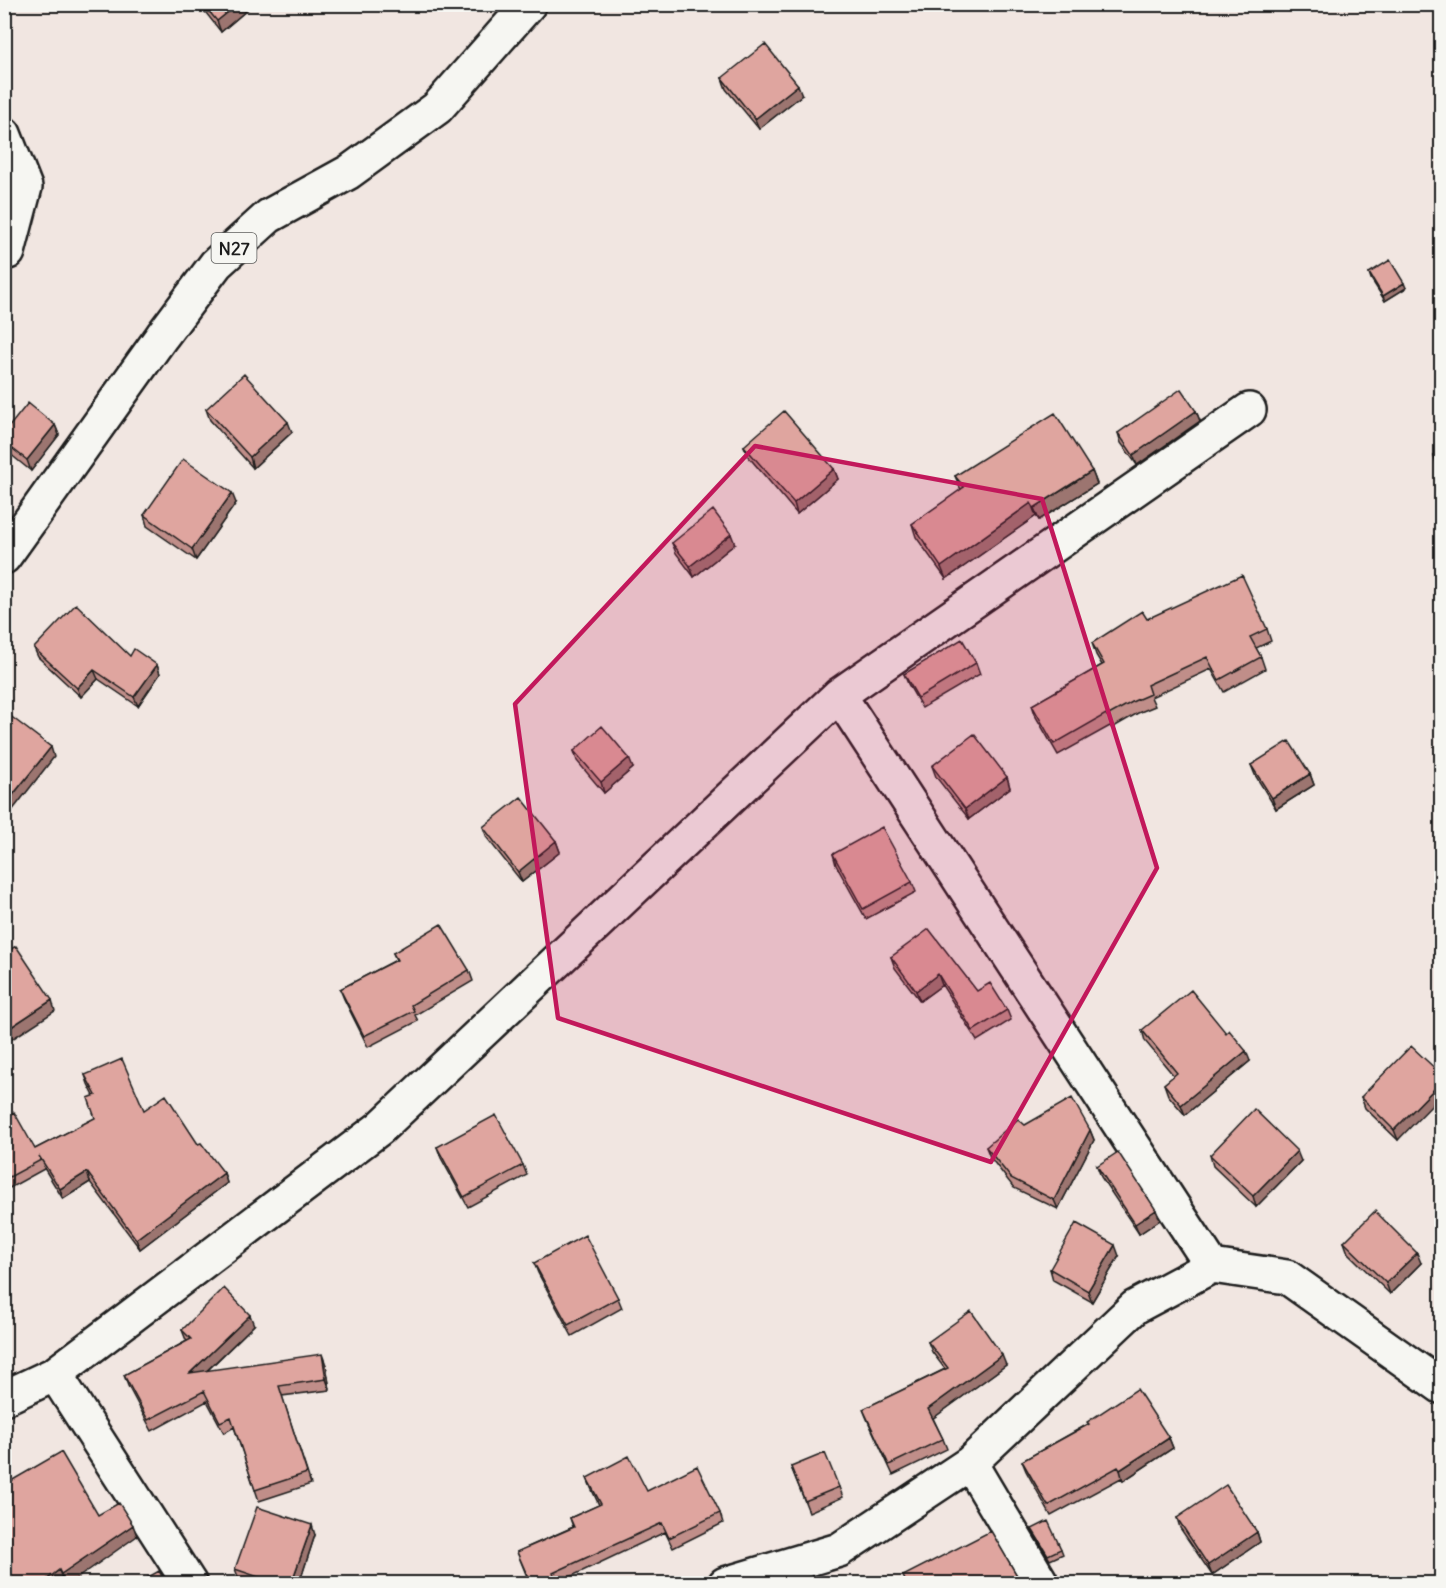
<svg xmlns="http://www.w3.org/2000/svg" width="1446" height="1588" font-family="Delius,sans-serif">
<style>
.lines{fill:none;stroke-linecap:round;stroke-linejoin:round}
.minor-casing{stroke:#1c1c1c;stroke-width:38}
.major-casing{stroke:#1c1c1c;stroke-width:38}
.minor{stroke:#f6f6f2;stroke-width:33}
.major{stroke:#f6f6f2;stroke-width:33}
.wall{fill:#c08e89;stroke:#1c1c1c;stroke-width:1.5}
.shaded-wall{fill:#9c746f;stroke:#1c1c1c;stroke-width:1.5}
.building{fill:#dfa59f;stroke:#1c1c1c;stroke-width:1.5}
.marked{fill:#c2185b;fill-opacity:0.2;stroke:#c2185b;stroke-width:4.5;stroke-linejoin:round}
.labels{text-anchor:middle;dominant-baseline:central;stroke-width:4.5;stroke-linejoin:round;paint-order:stroke}
.shield{fill:#f6f6f2;stroke:#5d5d5c;stroke-width:1.5}
.shield-label{font-size:18px;font-weight:bold;fill:#1c1c1c}
</style>
<rect width="100%" height="100%" fill="#f1e6e1"/>
<filter id="ink" filterUnits="userSpaceOnUse"><feTurbulence type="fractalNoise" baseFrequency=".0167" numOctaves="2"/><feDisplacementMap in="SourceGraphic" scale="12" xChannelSelector="R" yChannelSelector="G"/><feConvolveMatrix kernelMatrix="1 2 1 2 8 2 1 2 1" color-interpolation-filters="sRGB"/></filter>
<g filter="url(#ink)">
<g class="lines">
<g class="minor-casing">
<path id="minor" d="M4 134 25 187 8 252
M839 695 1212 1266
M55 1374 190 1584
M4 1398 55 1374 380 1128 839 695 1249 410
M970 1463 1042 1584
M725 1584 839 1550 970 1463 1135 1307 1212 1266 1287 1277 1442 1387"/>
</g>
<g class="major-casing">
<path id="major" d="M4 557 162 336 216 264 269 216 349 172 437 108 529 4"/>
</g>
<use href="#minor" class="minor"/>
<use href="#major" class="major"/>
</g>
<path class="wall" d="M199 4H254L221 32Z
M722 78 802 95 759 129 726 89Z
M1369 273 1406 288 1385 301 1371 279Z
M206 409 292 432 253 468 210 420Z
M1196 411 1200 421 1137 465 1121 443 1118 433Z
M55 425 59 435 31 471 4 449V433Z
M744 446 834 469 838 479 797 514 748 456Z
M1442 450V471L1437 466 1434 455Z
M1092 471 1097 484 1039 520 1036 516 946 579 916 537 912 524 961 490 955 476Z
M236 503 196 560 147 526 144 515Z
M672 543 735 544 694 577 676 553Z
M1147 619 1267 629 1271 641 1256 648 1261 657 1265 669 1224 692 1211 669 1151 697 1155 706 1138 713 1112 728 1110 726 1058 755 1036 717 1032 705 1102 665 1096 655 1092 643Z
M34 648 130 656 157 665 160 674 138 706 98 679 81 697 38 657Z
M976 663 980 674 922 708 908 684 904 674Z
M574 751 633 768 604 793 577 761Z
M1251 765 1310 774 1314 785 1276 809 1255 775Z
M932 766 1007 777 1010 788 969 819 936 777Z
M483 827 556 841 560 852 522 882 487 838Z
M833 854 912 882 916 892 866 919 836 865Z
M393 953 469 970 473 981 415 1015 418 1021 368 1047 344 999 340 989 396 960Z
M891 957 977 991 1007 1010 1011 1020 977 1041 942 985 920 1001 895 968Z
M1142 1030 1250 1061 1185 1115 1168 1095 1164 1084 1174 1076 1145 1041Z
M85 1075 198 1144 224 1173 227 1183 140 1249 90 1182 63 1199 44 1168V1169L6 1190 4 1187V1117L35 1149 95 1118 94 1096 88 1084Z
M1442 1075 1398 1140 1365 1108 1361 1097Z
M1025 1125 1090 1130 1094 1140 1058 1209 1014 1188 990 1157 986 1147Z
M437 1147 523 1165 527 1175 468 1207 441 1158Z
M1210 1155 1301 1161 1256 1207 1213 1166Z
M1097 1166 1160 1220 1139 1234 1101 1177Z
M1344 1242 1421 1263 1390 1294 1348 1253Z
M1119 1256 1092 1302 1053 1280 1050 1269Z
M534 1263 618 1298 622 1308 572 1336 538 1273Z
M254 1325 207 1371 326 1365 330 1390 282 1396 311 1484 259 1501 234 1427 224 1433 207 1401 152 1431 128 1386 124 1375 187 1341 186 1340 182 1330Z
M928 1342 1006 1365 933 1418 943 1439 947 1449 893 1475 867 1419 863 1409 945 1369 932 1352Z
M1088 1424 1169 1438 1173 1448 1123 1481 1121 1478 1051 1516 1026 1471 1022 1461Z
M791 1467 839 1487 843 1497 809 1512Z
M587 1478 647 1491 720 1513 723 1523 673 1548 665 1532 557 1583V1584H530L517 1552 573 1527 570 1518 599 1505 591 1488Z
M1177 1518 1257 1532 1260 1542 1212 1575 1180 1528Z
M1032 1529 1061 1549 1063 1554 1050 1560 1034 1534Z
M315 1535 299 1584H252L239 1579 235 1569Z"/>
<path class="shaded-wall" d="M238 4H254L221 32 217 21Z
M798 85 802 95 759 129 755 119Z
M1404 283 1406 288 1385 301 1383 296Z
M1196 411 1200 421 1137 465 1133 455Z
M288 422 292 432 253 468 250 457Z
M55 425 59 435 31 471 27 460Z
M834 469 838 479 797 514 794 503Z
M1092 471 1097 484 1039 520 1034 508Z
M232 493 236 503 196 560 192 549Z
M1031 503 1036 516 946 579 941 567Z
M731 534 735 544 694 577 690 566Z
M157 665 160 674 138 706 134 697Z
M94 670 98 679 81 697 77 688Z
M51 747 54 757 4 821V806Z
M629 758 633 768 604 793 601 782Z
M1310 774 1314 785 1276 809 1272 798Z
M1007 777 1010 788 969 819 965 809Z
M556 841 560 852 522 882 518 872Z
M938 974 942 985 920 1001 916 991Z
M52 1000 55 1011 9 1041 5 1031Z
M1246 1051 1250 1061 1185 1115 1181 1105Z
M1442 1081V1095L1398 1140 1394 1130Z
M1090 1130 1094 1140 1058 1209 1054 1200Z
M1297 1151 1301 1161 1256 1207 1253 1196Z
M87 1172 90 1182 63 1199 60 1189Z
M224 1173 227 1183 140 1249 136 1239Z
M1156 1210 1160 1220 1139 1234 1135 1224Z
M1115 1245 1119 1256 1092 1302 1088 1291Z
M1417 1253 1421 1263 1390 1294 1386 1283Z
M250 1315 254 1325 194 1383 190 1373Z
M322 1354 326 1365 330 1390 326 1379Z
M1002 1355 1006 1365 932 1419 928 1409Z
M1169 1438 1173 1448 1123 1481 1120 1470Z
M133 1525 137 1536 69 1584H65L61 1574Z
M312 1525 315 1535 299 1584H291Z
M1257 1532 1260 1542 1212 1575 1208 1565Z
M59 1570 63 1582 61 1584H41Z"/>
<path class="building" d="M203 4H238L217 21Z
M765 44 798 85 755 119 722 78Z
M1390 260 1404 283 1383 296 1369 273Z
M244 374 288 422 250 457 206 409Z
M1181 389 1196 411 1133 455 1118 433Z
M28 403 55 425 27 460 4 442V433Z
M784 411 834 469 794 503 744 446Z
M1055 413 1092 471 1034 508 1031 503 941 567 912 524 964 487 955 476Z
M1442 450V466L1434 455Z
M183 459 232 493 192 549 144 515Z
M713 510 731 534 690 566 672 543Z
M1242 575 1267 629 1250 637 1261 657 1219 680 1207 657 1147 685 1150 694 1134 701 1107 716 1106 714 1054 744 1032 705 1104 664 1092 643 1142 611 1147 619Z
M76 604 130 656 134 649 157 665 134 697 94 670 77 688 34 648Z
M962 639 976 663 918 698 904 674Z
M9 715 51 747 4 806V721Z
M602 726 629 758 601 782 574 751Z
M974 734 1007 777 965 809 932 766Z
M1289 741 1310 774 1272 798 1251 765Z
M521 797 556 841 518 872 483 827Z
M882 827 912 882 863 909 833 854Z
M441 924 469 970 411 1005 414 1011 364 1036 340 989 397 960 393 953Z
M929 929 977 991 990 983 1007 1010 973 1031 938 974 916 991 891 957Z
M16 946 52 1000 5 1031 4 953Z
M1191 990 1226 1033 1229 1030 1246 1051 1181 1105 1164 1084 1177 1073 1142 1030Z
M1411 1046 1442 1075V1081L1394 1130 1361 1097Z
M122 1059 144 1110 166 1095 198 1144 201 1143 224 1173 136 1239 87 1172 60 1189 39 1156 41 1160 4 1180V1117L14 1112 35 1149 95 1118 88 1098 96 1095 85 1075Z
M1072 1098 1090 1130 1054 1200 1011 1178 986 1147 1018 1119 1025 1125Z
M1254 1109 1297 1151 1253 1196 1210 1155Z
M496 1115 523 1165 464 1197 437 1147Z
M1118 1152 1156 1210 1135 1224 1097 1166Z
M1375 1211 1417 1253 1386 1283 1344 1242Z
M1076 1223 1115 1245 1088 1291 1050 1269Z
M585 1235 618 1298 568 1325 534 1263Z
M224 1288 250 1315 190 1373 322 1354 326 1379 279 1386 307 1473 255 1490 231 1417 220 1422 204 1391 148 1420 124 1375 191 1339 182 1330Z
M971 1311 1002 1355 928 1409 943 1439 889 1465 863 1409 948 1368 928 1342Z
M1137 1389 1169 1438 1120 1470 1118 1467 1048 1506 1022 1461 1089 1424 1087 1422Z
M61 1452 98 1515 119 1503 133 1525 61 1574 59 1570 41 1584H4V1485Z
M825 1453 839 1487 805 1501 791 1467Z
M629 1456 647 1491 697 1466 720 1513 669 1538 662 1523 553 1573 557 1584H531L517 1552 574 1527 570 1518 601 1504 587 1478Z
M1226 1485 1257 1532 1208 1565 1177 1518Z
M257 1507 312 1525 291 1584H279L235 1569Z
M1048 1521 1061 1549 1048 1555 1032 1529Z
M991 1531 1022 1584H907L903 1576Z
M159 1571 166 1584H136Z"/>
</g>
<path class="marked" d="M755 446 1042 499 1157 868 991 1162 558 1018 515 704Z"/>
<g class="labels">
<rect class="shield" x="211.5" y="233" width="45" height="30" rx="4.5"/>
<g class="shield-label">
<text x="234" y="248">N27</text>
</g>
</g>
<rect width="1446" height="1588" fill="none" stroke="#f6f6f2" stroke-width="24"/>
<rect x="12" y="12" width="1422" height="1564" fill="none" stroke="#1c1c1c" stroke-width="2" filter="url(#ink)"/>
</svg>
